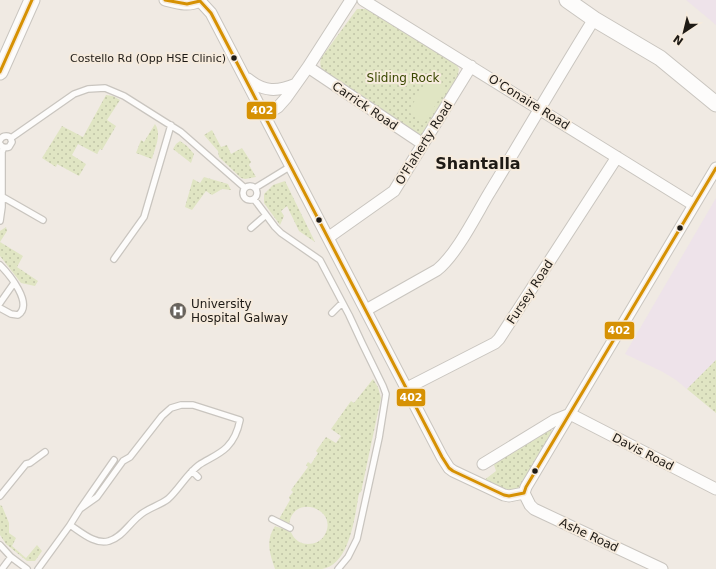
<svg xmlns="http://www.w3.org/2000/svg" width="716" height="569" font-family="'DejaVu Sans',sans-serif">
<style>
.education{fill:#eee3ea}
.grass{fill:url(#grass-dots)}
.garden{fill:#e0e5c3}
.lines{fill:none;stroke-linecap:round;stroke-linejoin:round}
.lane-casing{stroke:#c9c5bf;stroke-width:8}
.street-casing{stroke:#c9c5bf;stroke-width:13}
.secondary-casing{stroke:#c9c5bf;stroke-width:17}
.lane{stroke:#fdfcfb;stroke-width:5.5}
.street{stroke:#fdfcfb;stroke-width:11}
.secondary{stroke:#fdfcfb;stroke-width:15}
.bus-1-casing{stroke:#f6ebdd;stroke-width:6}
.bus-1{stroke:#d69103;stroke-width:3}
.bus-dot{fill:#1e1a15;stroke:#f6ebdd;stroke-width:1.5}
.labels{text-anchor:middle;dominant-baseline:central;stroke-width:4;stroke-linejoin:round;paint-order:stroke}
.bus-label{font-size:11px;fill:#1e1a15;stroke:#f6ebdd;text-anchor:end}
.park-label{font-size:12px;fill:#3a4700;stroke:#f6ebdd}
.street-label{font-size:12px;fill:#1e1a15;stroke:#f6ebdd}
.poi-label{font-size:12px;fill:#1e1a15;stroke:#f6ebdd;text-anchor:start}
.district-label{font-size:16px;font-weight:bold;fill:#1e1a15;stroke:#f6ebdd}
.line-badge{stroke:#f6ebdd;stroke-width:1.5}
.badge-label{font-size:11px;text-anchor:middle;font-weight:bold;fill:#fff}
</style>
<defs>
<pattern id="grass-dots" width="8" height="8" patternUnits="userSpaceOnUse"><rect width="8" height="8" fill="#e0e5c3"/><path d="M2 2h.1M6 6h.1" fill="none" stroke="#c0c4a7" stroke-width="1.8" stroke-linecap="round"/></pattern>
</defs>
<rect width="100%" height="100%" fill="#f0eae3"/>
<path class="education" d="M686 0H716V25L703 14Z
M716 198V360L687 389 676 380 663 372 625 354Z"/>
<path class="grass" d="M357 9H365L370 11 454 61 459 69 457 79 421 137 324 74C321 68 319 65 321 58Z
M106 95 113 96 120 100 107 120 116 126 102 150 100 149 97 154 78 144 72 155 86 164 79 176 57 164 56 167 42 158 62 126 83 137Z
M155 124C162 134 155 148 152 159L136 153 141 140 144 142Z
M212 130 221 147 227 145 231 154 242 148 251 162 249 165 256 177 245 179 241 178 219 157 218 151 204 135Z
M180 141 187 146 194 154 191 163 173 149 176 144Z
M204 177 228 184 231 190 222 189 212 195 206 191 192 210 185 207 193 179 200 183Z
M285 181 315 242 299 231 287 206 281 211 284 216 280 225 264 203V194L273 185Z
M6 227 7 231 0 242 23 256 17 267 38 281 35 286 21 283 0 256V231Z
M716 360V413L687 389Z
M373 379 378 387 381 398 361 492 359 493C355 515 350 565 322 569 308 569 290 569 275 569 270 554 265 541 275 526 279 528 286 528 290 531 291 532 292 534 293 536 296 541 302 544 308 544 315 544 321 541 324 536 341 510 293 491 289 525L279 519 290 500 289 497 293 492 291 490 308 467 306 465 308 462 311 464 318 453 316 451 326 437 336 443 341 436 331 429 351 401 354 403Z
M549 429 553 431 522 485 515 490 508 491 483 481 496 471 494 465 496 462Z
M0 505 2 506 9 523V533L16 538 12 546 26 558 37 545 42 551 35 561H27L6 544 0 535Z"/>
<path class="garden" d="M428 78 445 88 426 122 408 112Z"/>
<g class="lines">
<g class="lane-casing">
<path id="lane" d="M11 138 74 94 88 89 105 88 124 96 181 132 245 188
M0 140C2 136 6 135 10 137L12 142 9 147C5 148 2 148 0 144
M243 193a7 7 0 1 1 14 0a7 7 0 1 1-14 0Z
M255 188 291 166
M1 196 43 220
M254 199 275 227 281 233 320 260 349 315 362 343 383 386 386 394 379 438 357 539 348 557 338 569
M0 221 2 207V152L4 147
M251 228 266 215
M114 259 144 217 171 125
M0 265C9 274 34 304 18 315L11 314 0 308
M0 303 14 283
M332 313 342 303
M192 471 198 477
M0 496 26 464 30 463 45 452
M272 519 290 528
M70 525 80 509 114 460
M0 545 11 557 27 569
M2 569 11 557
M38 569 70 525C81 532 95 545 109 541 121 538 129 524 139 516 147 508 159 506 168 499 179 489 186 475 199 465 208 459 219 455 227 447 234 440 238 430 240 420L193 405H181L171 408 162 416 130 457 123 461 97 497 80 509"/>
</g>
<g class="street-casing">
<path id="street" d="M165 0C177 3 188 7 200 1L211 13 442 457 449 468 453 471 504 495 509 496 524 493
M363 0 694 205
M308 67 423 144
M248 79C264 92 277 92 296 84
M265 115 278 107 286 98 308 67 351 0
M329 237 394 191 471 66
M366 310 437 270C456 255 475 217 488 195 524 136 558 77 594 19
M407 388 495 343 499 339 617 157
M483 464 555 420 570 414 716 489
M524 493 526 487 716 168
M524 493 530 505 534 509 662 569"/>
</g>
<g class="secondary-casing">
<path id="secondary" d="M567 0 594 19 660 58 716 104
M0 72 32 0"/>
</g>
<use href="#lane" class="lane"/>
<use href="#street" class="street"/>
<use href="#secondary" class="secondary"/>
<g class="bus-1-casing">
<path id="bus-1" d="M165 0 187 4 200 1 211 13 442 457 449 468 453 471 504 495 509 496 524 493
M0 72 32 0
M524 493 526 487 716 168"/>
</g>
<use href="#bus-1" class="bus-1"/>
</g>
<defs>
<g id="hospital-disc" transform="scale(0.9)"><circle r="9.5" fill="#68635d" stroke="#f6ebdd"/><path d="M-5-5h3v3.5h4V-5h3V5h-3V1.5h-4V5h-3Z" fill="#fff"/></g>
</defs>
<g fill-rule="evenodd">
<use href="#hospital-disc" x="178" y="311"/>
</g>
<g class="bus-dot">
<circle cx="234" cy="58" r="3.5"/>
<circle cx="319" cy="220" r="3.5"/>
<circle cx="680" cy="228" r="3.5"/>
<circle cx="535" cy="471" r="3.5"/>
</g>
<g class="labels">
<g class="bus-label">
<text x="226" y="58">Costello Rd (Opp HSE Clinic)</text>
</g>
<g class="park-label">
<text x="403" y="78">Sliding Rock</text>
</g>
<g class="street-label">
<text transform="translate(529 102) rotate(32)">O'Conaire Road</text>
<text transform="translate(365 106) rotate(34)">Carrick Road</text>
<text transform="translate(424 143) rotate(-58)">O'Flaherty Road</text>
<text transform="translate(530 292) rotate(-57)">Fursey Road</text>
<text transform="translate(643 452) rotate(27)">Davis Road</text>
<text transform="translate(589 535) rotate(25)">Ashe Road</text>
</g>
<g class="poi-label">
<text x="191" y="304">University<tspan x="191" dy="14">Hospital Galway</tspan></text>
</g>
<g class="district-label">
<text x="478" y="163">Shantalla</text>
</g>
</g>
<g class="line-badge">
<rect x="246" y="101" width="31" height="19" rx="4" fill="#d69103"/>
<rect x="604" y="321" width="31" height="19" rx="4" fill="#d69103"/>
<rect x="396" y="388" width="30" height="19" rx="4" fill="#d69103"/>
</g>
<g class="badge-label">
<text x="262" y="114">402</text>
<text x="619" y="334">402</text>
<text x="411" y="401">402</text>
</g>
<g transform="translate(684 32) rotate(215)" stroke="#f6ebdd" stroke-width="3" paint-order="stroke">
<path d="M0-3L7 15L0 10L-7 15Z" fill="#1e1a15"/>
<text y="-6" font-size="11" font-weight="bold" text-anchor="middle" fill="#1e1a15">N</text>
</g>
</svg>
